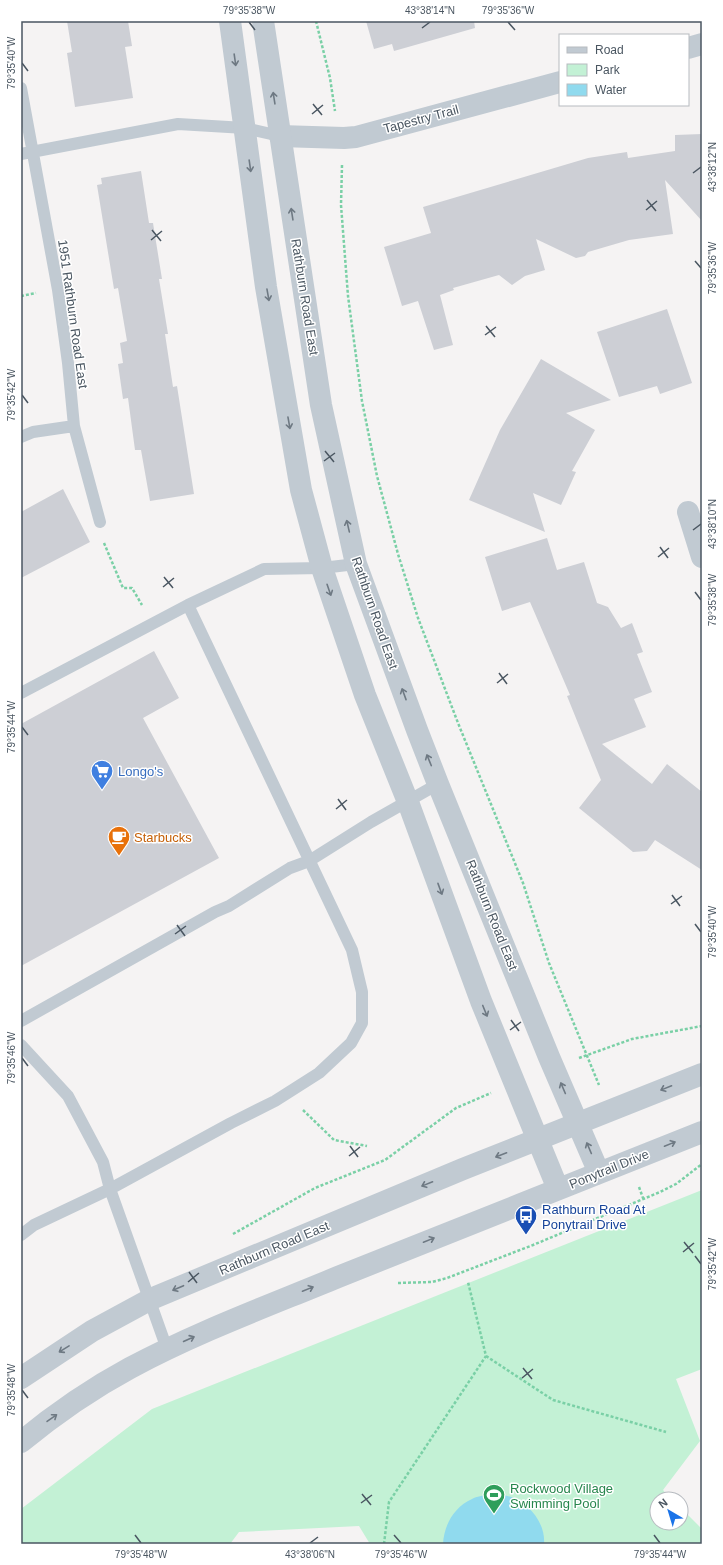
<svg xmlns="http://www.w3.org/2000/svg" width="723" height="1565" font-family="Arial,sans-serif">
<style>
.green{fill:#c3f1d5}
.water{fill:#90daee}
.building{fill:#cdcfd5}
.lines{fill:none;stroke-linecap:round;stroke-linejoin:round}
.path{stroke:#7ad0a6;stroke-width:2.5;stroke-dasharray:3 2;stroke-linecap:butt}
.service{stroke:#c1cad2;stroke-width:12}
.minor{stroke:#c1cad2;stroke-width:22}
.tertiary{stroke:#c1cad2;stroke-width:22}
.oneway{stroke:#6e7983}
.ticks{fill:none;stroke:#4a5661;stroke-width:1.5}
.labels{text-anchor:middle;dominant-baseline:central;stroke-width:3;stroke-linejoin:round;paint-order:stroke}
.street-label{font-size:13px;fill:#4a5661;stroke:#fff}
.shop-label{font-size:13px;fill:#366cbe;stroke:#fff;text-anchor:start}
.food-label{font-size:13px;fill:#c56008;stroke:#fff;text-anchor:start}
.transit-label{font-size:13px;fill:#164399;stroke:#fff;text-anchor:start}
.leisure-label{font-size:13px;fill:#27864d;stroke:#fff;text-anchor:start}
.neatline{fill:none;stroke:#4a5661;stroke-width:1.5}
.ticks-label{font-size:10px;text-anchor:middle;fill:#4a5661}
</style>
<rect width="100%" height="100%" fill="#f5f3f3"/>
<path class="green" d="M702 1190V1369L676 1379 700 1441 663 1490 671 1499H657V1523H681V1508L702 1529V1544H370L359 1526 239 1532 230 1544H21V1509L152 1409Z"/>
<path class="water" d="M488 1494C493 1494 498 1494 503 1495 525 1498 546 1521 544 1544H443C444 1525 454 1507 472 1499 477 1496 483 1496 488 1494Z"/>
<path class="building" d="M67 21H128L132 46 125 47 133 98 75 107 67 53 72 52Z
M366 21H474L475 28 394 51 392 44 374 49Z
M702 134V221L665 180 673 234 629 240 588 252 585 256 576 258 536 239 545 270 525 276 512 285 499 275 453 288 454 290 440 295 453 345 434 350 418 301 402 306 384 247 431 233 423 207 588 158 627 152 628 158 675 151V135Z
M141 171 149 223H153L162 279H159L168 334H165L173 387 177 386 194 494 150 501 141 450H135L128 398 123 399 118 364 123 363 120 343 127 341 118 288 114 289 97 185 102 184 101 178Z
M667 309 692 383 660 394 657 386 619 397 597 332Z
M541 359 611 400 566 413 595 430 572 471 576 472 561 505 533 493 545 532 469 500 500 430Z
M63 489 90 542 21 578V512Z
M547 538 557 570 584 562 597 603 608 607 621 628 632 623 643 652 637 654 652 692 634 699 646 727 602 744 652 784 667 764 702 792V870L655 840 647 851 633 852 579 808 601 780 567 696 570 695 530 602 502 611 485 557Z
M154 651 179 698 143 718 219 858 21 966V724Z"/>
<g class="lines">
<path class="path" d="M316 21 330 78 335 111
M342 165 341 205 348 296 362 401 377 476 398 554 418 618 458 723 523 883 549 963 599 1085
M21 296 36 293
M104 543 123 588H132L142 605
M579 1058 632 1039 702 1026
M303 1110 334 1140 367 1146
M639 1187 643 1198
M233 1234 315 1188 385 1160 456 1108 491 1093
M398 1283 432 1282 447 1278 533 1245 660 1192 676 1184 702 1164
M486 1356 553 1400 666 1432
M384 1544 389 1502 486 1356 468 1282"/>
<path class="service" d="M21 88 58 290 68 363 74 426 33 432 21 437
M21 154 178 124 245 128 280 136
M74 426 100 522
M21 693 188 605 264 569 322 568 356 564
M21 1021 215 912 229 906 290 868 309 861 371 822 438 784
M21 1045 68 1096 103 1162 110 1189 167 1349
M21 1235 34 1225 110 1189 231 1123 275 1101 319 1073 351 1043 362 1023V992L352 950 188 605"/>
<path class="minor" d="M688 48 702 44
M280 136 344 138 356 137 560 82
M688 512 702 557"/>
<path class="tertiary" d="M230 21 266 287 301 490 322 568 365 695 408 802 481 1001 558 1189
M263 21 321 405 356 564 417 730 438 784 549 1057 599 1173
M21 1378 92 1331 151 1299 463 1169 702 1074
M21 1442C55 1414 91 1389 130 1368 197 1332 268 1306 338 1277 459 1228 581 1181 702 1132"/>
</g>
<defs><path id="oneway-shaft" d="M-6 0H5M1.5-3L5.5 0L1.5 3" fill="none" stroke-width="1.6" stroke-linecap="round" stroke-linejoin="round"/></defs>
<g class="oneway">
<use href="#oneway-shaft" transform="translate(235 60) rotate(82)"/>
<use href="#oneway-shaft" transform="translate(274 98) rotate(-99)"/>
<use href="#oneway-shaft" transform="translate(250 166) rotate(82)"/>
<use href="#oneway-shaft" transform="translate(292 214) rotate(-99)"/>
<use href="#oneway-shaft" transform="translate(268 295) rotate(80)"/>
<use href="#oneway-shaft" transform="translate(289 423) rotate(80)"/>
<use href="#oneway-shaft" transform="translate(348 526) rotate(-103)"/>
<use href="#oneway-shaft" transform="translate(329 590) rotate(71)"/>
<use href="#oneway-shaft" transform="translate(404 694) rotate(-110)"/>
<use href="#oneway-shaft" transform="translate(429 760) rotate(-112)"/>
<use href="#oneway-shaft" transform="translate(440 889) rotate(70)"/>
<use href="#oneway-shaft" transform="translate(485 1011) rotate(68)"/>
<use href="#oneway-shaft" transform="translate(563 1088) rotate(-113)"/>
<use href="#oneway-shaft" transform="translate(666 1088) rotate(158)"/>
<use href="#oneway-shaft" transform="translate(670 1144) rotate(-22)"/>
<use href="#oneway-shaft" transform="translate(589 1148) rotate(-113)"/>
<use href="#oneway-shaft" transform="translate(501 1155) rotate(159)"/>
<use href="#oneway-shaft" transform="translate(427 1184) rotate(158)"/>
<use href="#oneway-shaft" transform="translate(429 1240) rotate(-22)"/>
<use href="#oneway-shaft" transform="translate(178 1288) rotate(157)"/>
<use href="#oneway-shaft" transform="translate(308 1289) rotate(-22)"/>
<use href="#oneway-shaft" transform="translate(189 1339) rotate(-24)"/>
<use href="#oneway-shaft" transform="translate(64 1349) rotate(148)"/>
<use href="#oneway-shaft" transform="translate(52 1418) rotate(-35)"/>
</g>
<path class="ticks" d="M249 22 255 30M508 22 515 30M422 28 430 22M22 63 28 71M313 104 322 115M312 114 323 105M693 173 701 167M647 200 656 211M646 210 657 201M152 230 161 241M151 240 162 231M695 261 701 268M486 326 495 337M485 335 496 327M22 395 28 403M325 451 334 462M324 461 335 453M693 530 701 524M660 547 668 558M658 557 669 548M164 577 173 588M163 587 174 578M695 592 701 600M499 673 507 684M497 683 508 674M22 727 28 735M338 799 346 810M336 809 347 800M672 895 680 906M671 904 682 896M695 924 701 932M177 925 185 936M175 934 186 926M511 1020 519 1031M510 1030 521 1022M22 1058 28 1066M350 1146 358 1157M349 1156 360 1147M684 1242 693 1253M683 1252 694 1243M695 1256 701 1264M189 1272 197 1283M188 1282 199 1273M523 1368 532 1379M522 1378 533 1369M22 1390 28 1398M362 1494 371 1505M361 1503 372 1495M135 1535 141 1543M394 1535 401 1543M654 1535 660 1543M310 1543 318 1537"/>
<defs>
<g id="supermarket-pin" transform="scale(1.15)"><path d="M0 17L-7.5 6A9.5 9.5 0 1 1 7.5 6Z" fill="#3f7fe0" stroke="#fff"/><path d="M-6-5.5h2.5l.6 2H6L4.5 2H-2.5L-4.4-4H-6ZM-1.5 3.2a1.3 1.3 0 1 0 .1 0ZM3 3.2a1.3 1.3 0 1 0 .1 0Z" fill="#fff"/></g>
<g id="cafe-pin" transform="scale(1.15)"><path d="M0 17L-7.5 6A9.5 9.5 0 1 1 7.5 6Z" fill="#e8710a" stroke="#fff"/><path d="M-5.5-4.5H6V0H3Q3 3.5 0 3.5H-2.5Q-5.5 3.5-5.5 0ZM3-3.2v2h1.7v-2ZM-6 4.5H4V6H-6Z" fill="#fff"/></g>
<g id="bus-pin" transform="scale(1.15)"><path d="M0 17L-7.5 6A9.5 9.5 0 1 1 7.5 6Z" fill="#1a4fb4" stroke="#fff"/><path d="M-5-6H5V4H4V6H2V4H-2V6H-4V4H-5ZM-3.5-4V0h7V-4ZM-3.5 1.2v1.5H-2V1.2ZM2 1.2v1.5H3.5V1.2Z" fill="#fff"/></g>
<g id="stadium-pin" transform="scale(1.15)"><path d="M0 17L-7.5 6A9.5 9.5 0 1 1 7.5 6Z" fill="#2e9e5b" stroke="#fff"/><path d="M0-5a6.5 5 0 1 0 0 10a6.5 5 0 1 0 0-10ZM-3.5-1.8h7v3.6h-7Z" fill="#fff"/></g>
</defs>
<g fill-rule="evenodd">
<use href="#supermarket-pin" x="102" y="771"/>
<use href="#cafe-pin" x="119" y="837"/>
<use href="#bus-pin" x="526" y="1216"/>
<use href="#stadium-pin" x="494" y="1495"/>
</g>
<g class="labels">
<g class="street-label">
<text transform="translate(421 119) rotate(-15)">Tapestry Trail</text>
<text transform="translate(305 297) rotate(81)">Rathburn Road East</text>
<text transform="translate(73 314) rotate(82)">1951 Rathburn Road East</text>
<text transform="translate(375 613) rotate(71)">Rathburn Road East</text>
<text transform="translate(492 915) rotate(68)">Rathburn Road East</text>
<text transform="translate(609 1169) rotate(-22)">Ponytrail Drive</text>
<text transform="translate(274 1248) rotate(-23)">Rathburn Road East</text>
</g>
<g class="shop-label">
<text x="118" y="771">Longo's</text>
</g>
<g class="food-label">
<text x="134" y="837">Starbucks</text>
</g>
<g class="transit-label">
<text x="542" y="1209">Rathburn Road At<tspan x="542" dy="15">Ponytrail Drive</tspan></text>
</g>
<g class="leisure-label">
<text x="510" y="1488">Rockwood Village<tspan x="510" dy="15">Swimming Pool</tspan></text>
</g>
</g>
<rect width="723" height="1565" fill="none" stroke="#ffffff" stroke-width="44"/>
<rect x="559" y="34" width="130" height="72" fill="#ffffff" stroke="#b7bbc0"/>
<rect x="567" y="47" width="20" height="6" fill="#c1cad2" stroke="#b7bbc0"/>
<text x="595" y="54" font-size="12" fill="#4a5661">Road</text>
<rect x="567" y="64" width="20" height="12" fill="#c3f1d5" stroke="#b7bbc0"/>
<text x="595" y="74" font-size="12" fill="#4a5661">Park</text>
<rect x="567" y="84" width="20" height="12" fill="#90daee" stroke="#b7bbc0"/>
<text x="595" y="94" font-size="12" fill="#4a5661">Water</text>
<g transform="translate(669 1511) rotate(322)"><circle r="19" fill="#ffffff" stroke="#b7bbc0"/>
<path d="M0-3L7 15L0 10L-7 15Z" fill="#1a73e8"/>
<text y="-6" font-size="11" font-weight="bold" text-anchor="middle" fill="#4a5661">N</text>
</g>
<rect x="22" y="22" width="679" height="1521" class="neatline"/>
<g class="ticks-label">
<text x="249" y="14">79°35'38"W</text>
<text x="430" y="14">43°38'14"N</text>
<text x="508" y="14">79°35'36"W</text>
<text transform="translate(11 63) rotate(-90)" y="4">79°35'40"W</text>
<text transform="translate(712 167) rotate(-90)" y="4">43°38'12"N</text>
<text transform="translate(712 268) rotate(-90)" y="4">79°35'36"W</text>
<text transform="translate(11 395) rotate(-90)" y="4">79°35'42"W</text>
<text transform="translate(712 524) rotate(-90)" y="4">43°38'10"N</text>
<text transform="translate(712 600) rotate(-90)" y="4">79°35'38"W</text>
<text transform="translate(11 727) rotate(-90)" y="4">79°35'44"W</text>
<text transform="translate(712 932) rotate(-90)" y="4">79°35'40"W</text>
<text transform="translate(11 1058) rotate(-90)" y="4">79°35'46"W</text>
<text transform="translate(712 1264) rotate(-90)" y="4">79°35'42"W</text>
<text transform="translate(11 1390) rotate(-90)" y="4">79°35'48"W</text>
<text x="141" y="1558">79°35'48"W</text>
<text x="310" y="1558">43°38'06"N</text>
<text x="401" y="1558">79°35'46"W</text>
<text x="660" y="1558">79°35'44"W</text>
</g>
</svg>
